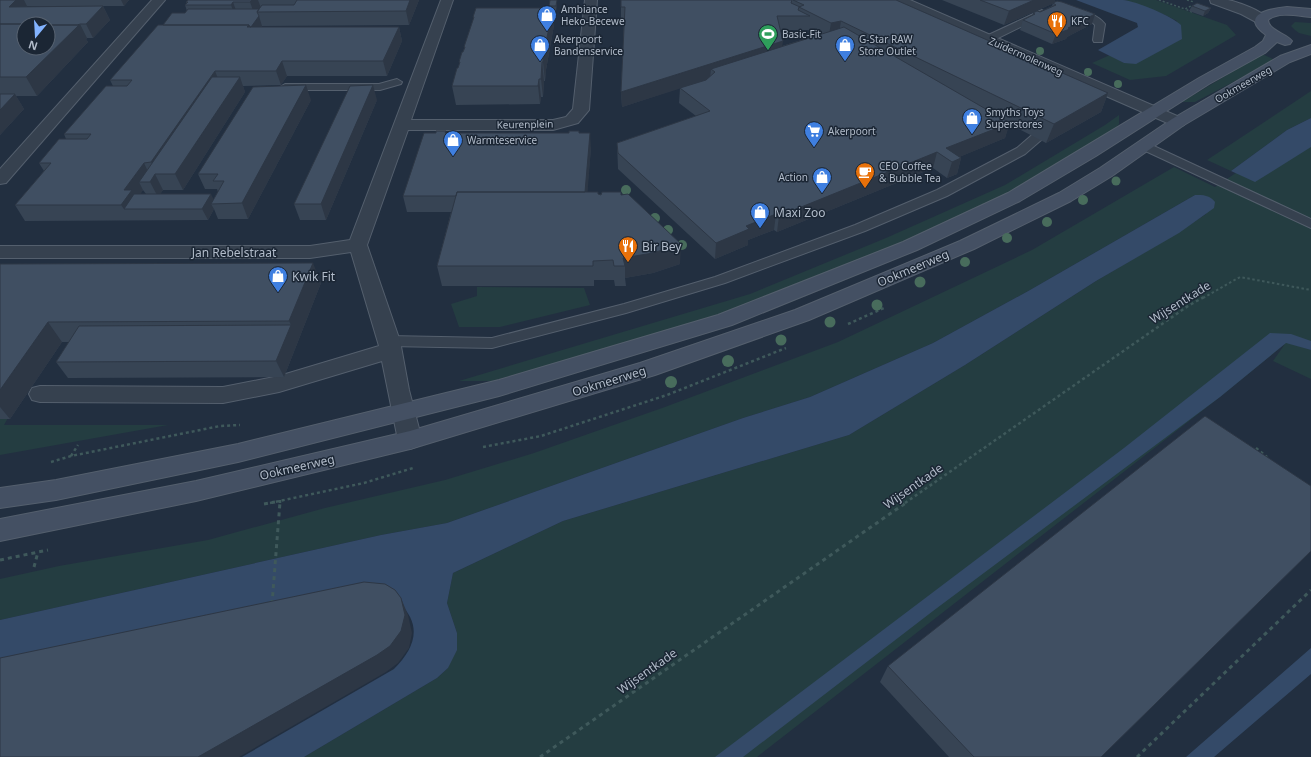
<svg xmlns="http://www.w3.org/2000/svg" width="1311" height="757" font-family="'Noto Sans',sans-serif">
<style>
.green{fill:#243d41}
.water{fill:#344a68}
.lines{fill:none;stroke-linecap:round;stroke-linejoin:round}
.service-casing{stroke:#545f6d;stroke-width:2}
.minor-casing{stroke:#545f6d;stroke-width:2}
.tertiary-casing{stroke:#545f6d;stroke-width:2}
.secondary-casing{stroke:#545f6d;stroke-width:2}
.path-far3{stroke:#3f595b;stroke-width:1.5;stroke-dasharray:2 2;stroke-linecap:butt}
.path-far2{stroke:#3f595b;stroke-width:2;stroke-dasharray:2.5 2.5;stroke-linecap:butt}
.path-far1{stroke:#3f595b;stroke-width:2.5;stroke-dasharray:3 3;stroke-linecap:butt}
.path{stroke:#3f595b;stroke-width:3;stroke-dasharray:4 4;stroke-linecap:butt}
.service{fill:#36414f;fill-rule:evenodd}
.minor{fill:#36414f;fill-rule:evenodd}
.tertiary{fill:#36414f;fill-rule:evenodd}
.secondary{fill:#445063;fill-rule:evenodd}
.tree{fill:#486c5c}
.wall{fill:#374454;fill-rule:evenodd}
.shaded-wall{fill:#2d3745}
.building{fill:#404f62;stroke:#2d3745}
.labels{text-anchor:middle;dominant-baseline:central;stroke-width:3;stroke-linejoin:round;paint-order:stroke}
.far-poi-label{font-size:10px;fill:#b2bcca;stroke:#1b2634;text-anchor:start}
.far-street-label{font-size:10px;fill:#b2bcca;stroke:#1b2634}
.poi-label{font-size:12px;fill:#b2bcca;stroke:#1b2634;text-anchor:start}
.street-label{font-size:12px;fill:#b2bcca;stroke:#1b2634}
</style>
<rect width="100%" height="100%" fill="#222f40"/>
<path class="green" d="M1125 0H1156L1227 25 1236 35 1166 76 1130 80 1092 63 1110 55 1124 63 1177 21 1163 14Z
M1295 22 1311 23V36L1299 33 1295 30 1291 26Z
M1262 54 1275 60 1195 102H1182Z
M1311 91V118L1287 130 1231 171 1207 160Z
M1119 115V124L1114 130 1015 190 929 232 771 296 722 313 602 350 492 381H459L750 294 886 238 1005 185 1105 125Z
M1311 122V347L1292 344 1311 350V379L1273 361 1285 344 1220 397 757 757H304L437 678 448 668 457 633 447 603 453 573 563 521 849 435 965 365 1096 281 1179 232 1206 214 1195 195 1030 290 933 343 810 397 743 418 447 523 381 535 0 620V579L59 566 208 540 325 508 445 480 534 453 665 407 838 342 1032 250 1174 167 1215 187Z
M477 287 584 288 590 305 500 327H459L451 304 477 296Z
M0 416H9L4 425H168L0 455Z"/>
<path class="water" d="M1076 0C1092 0 1108 0 1123 0 1136 1 1172 16 1181 25L1182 39 1136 64 1124 63 1098 50 1138 27 1137 23Z
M1311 118V147L1255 182 1231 171 1287 130Z
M1195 195C1203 195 1210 195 1215 202L1214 208 1179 233 1096 281 965 365 849 435 563 521 453 573 447 603 457 633V650L448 668 437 678 304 757H242L394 669C415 648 423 625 399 603L0 668V620L381 535 447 523 743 418 810 397 933 343 1030 290Z
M1270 333 1291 334 1311 341V350L1286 343 1220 397 933 611 743 757H715L1124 448Z
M1311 648V674L1214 757H1186Z"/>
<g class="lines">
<g class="service-casing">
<path id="service" d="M1073 8C1084 11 1097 14 1105 24L1102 42H1094L1093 40 1095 25 1090 20 1070 13 1068 11 1070 9Z
M1042 10 1047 13 1045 15 992 41 988 42 983 39 984 37Z
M397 79 402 82 401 84 380 90H285L280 87 285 84H379Z
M1054 124 1058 125 1060 127 1058 129 1040 141 1025 154 947 196 865 231 725 283 626 313 492 348 389 346 384 345 381 341 384 337 389 336 492 338 624 304 715 277 855 225 937 190 1017 148 1032 135Z
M1143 141 1311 219V228L1139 148 1137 145 1139 142Z"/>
</g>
<g class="minor-casing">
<path id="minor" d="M152 0H165L6 183 0 184V169Z
M441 0H453L411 120H553L566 117 573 109 585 0H597L589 110 578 123 553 130H408L367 245 400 341 409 390 422 440 418 446 410 449 402 446 398 440 382 361 279 392 223 403 40 402 32 400 29 394 32 388 40 386 223 387 279 376 379 346 351 252 310 258H0V246H310L350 240Z
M893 0H910L1184 119 1186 122 1184 125 1178 127 1172 125 894 3Z"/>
</g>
<g class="tertiary-casing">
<path id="tertiary" d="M1210 0C1215 0 1223 0 1228 0 1238 2 1263 11 1268 19L1266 22H1256L1241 14 1211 3Z"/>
</g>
<g class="secondary-casing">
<path id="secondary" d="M1287 7 1311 9V17C1299 16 1278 11 1268 20 1269 31 1286 33 1292 41L1290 44 1285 45 1277 42 1265 53 1209 84 1096 156 1020 201 917 250 732 325 499 396 238 462 56 500 0 508V488L56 480 238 444 499 380 718 315 903 242 1008 193 1199 78 1255 47 1263 41 1266 35C1239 15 1268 9 1287 7Z
M1311 45V54L1290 62 1184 125 1112 176 1071 201 974 249 809 320 655 375 410 449 196 501 0 541V519L196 481 410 431 640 363 795 310 960 241 1059 193 1100 168 1172 119 1280 56Z"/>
</g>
<path class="path-far3" d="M1159 0 1185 9
M1187 0 1194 2
M1192 12 1185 9 1191 6 1194 7"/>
<path class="path-far2" d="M1203 298 1240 277 1311 290"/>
<path class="path-far1" d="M848 324 884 308
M483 447 541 436 667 395 786 348
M1256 448 1267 457
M71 456 78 445
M51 462 71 456 220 426 240 425
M270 503 364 483 413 468
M280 503V500
M905 503 1188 306 1204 297"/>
<path class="path" d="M264 504 275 502
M0 560 48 550
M34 567 38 552
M272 604 280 502
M540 757 907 502
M1137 757 1311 590"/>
<use href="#service" class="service"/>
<use href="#minor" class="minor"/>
<use href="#tertiary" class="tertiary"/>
<use href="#secondary" class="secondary"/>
</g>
<g class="tree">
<circle cx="1040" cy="51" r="4"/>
<circle cx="1088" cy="72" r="4"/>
<circle cx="1118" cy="84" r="4"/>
<circle cx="1116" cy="181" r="4.5"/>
<circle cx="626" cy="190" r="5"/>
<circle cx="1083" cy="200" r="5"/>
<circle cx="655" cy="218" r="5"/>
<circle cx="1047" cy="222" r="5"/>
<circle cx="668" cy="230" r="5"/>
<circle cx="1007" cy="238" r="5"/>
<circle cx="682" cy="245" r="5"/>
<circle cx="965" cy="262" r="5"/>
<circle cx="920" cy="282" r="5.5"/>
<circle cx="877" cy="305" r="5.5"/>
<circle cx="830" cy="322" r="5.5"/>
<circle cx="781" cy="340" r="5.5"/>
<circle cx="728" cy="361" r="6"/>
<circle cx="671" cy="382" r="6"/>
</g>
<path class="wall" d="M0 0H129L124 6H27V7L103 6 110 20 93 38H87L86 39 88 42 37 96H16L24 109 0 135Z
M188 0H419L409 25 262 26 261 27H399L402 41 387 76H287L281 85 243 86 245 92 183 190H163L160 194 214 199 218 192 217 189H205L198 174 311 100 248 219H218L214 209 208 220 25 221 15 205 44 171 39 163 66 139 64 134 113 86 110 80 163 25 185 13 187 11 185 5 187 4 186 2ZM143 190 146 194H140Z
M557 0V5L556 11H553L554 25 546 70 545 81H544L543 97H541L540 104 456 105 452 86 459 65V62L464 49V47L473 20V17L549 8V6Z
M621 0H896L1108 93 1101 112 1046 143 1009 124 1005 138 959 157 961 158 957 174 947 178 933 168 777 232 774 230 748 240V245L715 259 618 169 617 143 696 116 679 103 680 88 622 107 621 92 624 21H621ZM781 30H808L818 35 782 46Z
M942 0H1055L1054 3 1004 25Z
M1053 3 1095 14 1092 24 1067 37 1066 39 1052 44 1020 30 1023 20 1032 16 1033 13 1040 12 1052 6Z
M1192 6 1211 8 1208 13 1203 16 1189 11Z
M377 100 326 220H300L294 204Z
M436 133H579L591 148 587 192 598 194 621 195 680 264 653 273 625 278 626 286H615L614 280H594V286H442L437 266 451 212H407L403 196Z
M0 264 321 283 284 377 68 378 56 362 69 342H62L10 419H0Z
M888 666 1101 757H949L880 682Z"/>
<path class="shaded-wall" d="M16 0H24L29 10 9 7Z
M121 0H129L124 6Z
M252 0H258L261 8 257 12 255 16 250 2Z
M410 0H419L409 25 406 11Z
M557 0V5L556 11V6Z
M1034 0H1055L1054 3 1004 25 1009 11Z
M233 2 238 16 236 19 231 5Z
M103 6 110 20 93 38 86 24Z
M553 8 554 25 546 70 545 81 543 62 544 52Z
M1211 8 1208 13 1203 16 1205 11Z
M1095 14 1092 24 1067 37 1066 39 1052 44 1056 34Z
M259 16 262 26 254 38 247 27 249 25Z
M841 21 838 39 828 40 831 23Z
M80 24 87 38 86 39 88 42 37 96 26 77Z
M399 27 402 41 387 76 383 61Z
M783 41 781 56 711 69 710 79 622 107 621 92Z
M282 61 287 76 281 85 276 71Z
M542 62 544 81 543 97 541 79Z
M215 71 221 86 157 174 151 162Z
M240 77 245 92 183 190 175 174Z
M539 79 541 97 540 104 538 86Z
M306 85 311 100 248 219 242 203Z
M373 85 377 100 326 220 321 204Z
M1108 93 1101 112 1046 143 1054 124Z
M15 94 24 109 0 135V110Z
M1010 123 1005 138 950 161 946 148Z
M590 133 591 148 586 212 584 196Z
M937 152 933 168 777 232 779 216Z
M961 158 957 174 947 178 952 162Z
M144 163 151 178 139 182 143 190 137 199 124 209 121 205 124 190Z
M155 174 163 190 158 197 150 182Z
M211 194 216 204H211L214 209 208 220 202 209Z
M776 214 774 230 748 240V245L715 259 716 243 746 226Z
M681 244 680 264 653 273 625 278V266L623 258Z
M313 263 321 283 284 377 276 361 291 325 289 321Z
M48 322 62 342 10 419 0 407V390Z
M401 598 408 615 412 633 409 648 398 663 386 672 239 757H198Z"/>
<path class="building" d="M0 0H16L9 7 103 6 86 24H80L78 25H79H48V24H0Z
M188 0H252L250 2H233L231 5H185L188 2H186Z
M297 0H410L406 11 257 12 262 5H294Z
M550 0H557L556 6H549Z
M621 0H792L791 3 800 7H799L798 10 810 16H777L783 41 621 92 625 7H621Z
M793 0H896L1108 93 1054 124 841 21 831 23 799 7 804 5Z
M980 0H1034L1009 11Z
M1057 1 1062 2 1095 14 1068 28 1070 29 1056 34 1023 20 1035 14 1033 13 1037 11 1040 12 1056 5 1053 3Z
M1197 3 1211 8 1205 11 1192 6Z
M476 8H553L544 52 543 62H542L541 79H539L538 86H452L457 68H458L460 62H459L462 52H463L465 47H464L474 17H473Z
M188 9H259L257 12 259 16 251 27H250L249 25H163L172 13H185Z
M0 24H24V48H48V25H79L26 77H0Z
M158 25H249L247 27H399L383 61H282L276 71H215L151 162 144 163 124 190H132L121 205H15L51 163H39L59 139H87L91 134H64L106 86H127L132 80H110Z
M844 27 1010 123 946 148 961 158 952 162 937 152 779 216 776 214 746 226 749 229 716 243 618 153 617 143 710 111 680 88 706 80 715 72 711 69Z
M212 77H240L175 174H155L150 182H139Z
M306 85 242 203 211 204 224 181H213L218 174H198L253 87Z
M373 85 321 204H294L350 86Z
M0 94H15L0 110Z
M436 131H446L445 133H569V131H579V133H590L585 192H457L456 196H403L424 133H436Z
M457 192H598V194L601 195 602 192H621V195L628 194 681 244 653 253 623 258 625 266H614L613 260 593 261V266H437Z
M134 194H211L202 209H124Z
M313 263 289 321 48 322 0 390V264Z
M291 325 276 361 56 362 79 326Z
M1205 416 1311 486V551L1101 757H974L888 666Z
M364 582 385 584 395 590 401 598 405 615 401 631 390 646 377 655 198 757H0V658Z"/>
<defs>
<g id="shop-pin" transform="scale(1)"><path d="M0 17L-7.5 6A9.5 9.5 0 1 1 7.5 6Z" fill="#3f7fe0" stroke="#1b2634"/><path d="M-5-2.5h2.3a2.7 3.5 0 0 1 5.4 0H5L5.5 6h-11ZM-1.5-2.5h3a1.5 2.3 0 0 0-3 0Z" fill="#fff"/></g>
<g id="restaurant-pin" transform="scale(1)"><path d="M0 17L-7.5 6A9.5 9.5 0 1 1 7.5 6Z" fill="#e8710a" stroke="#1b2634"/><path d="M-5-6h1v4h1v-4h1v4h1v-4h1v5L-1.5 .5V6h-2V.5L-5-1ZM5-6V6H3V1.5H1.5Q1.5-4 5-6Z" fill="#fff"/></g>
<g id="stadium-pin" transform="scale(1)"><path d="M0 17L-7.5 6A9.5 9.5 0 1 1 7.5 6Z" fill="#2e9e5b" stroke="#1b2634"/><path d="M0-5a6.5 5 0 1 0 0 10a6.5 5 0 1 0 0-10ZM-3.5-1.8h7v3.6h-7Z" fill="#fff"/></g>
<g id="supermarket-pin" transform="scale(1)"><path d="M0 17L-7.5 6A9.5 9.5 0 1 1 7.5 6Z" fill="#3f7fe0" stroke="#1b2634"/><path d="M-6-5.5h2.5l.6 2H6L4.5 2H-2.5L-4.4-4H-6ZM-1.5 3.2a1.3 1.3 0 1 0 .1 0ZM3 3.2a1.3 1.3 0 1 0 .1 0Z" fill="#fff"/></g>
<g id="cafe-pin" transform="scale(1)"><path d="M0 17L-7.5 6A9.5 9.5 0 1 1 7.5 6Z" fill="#e8710a" stroke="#1b2634"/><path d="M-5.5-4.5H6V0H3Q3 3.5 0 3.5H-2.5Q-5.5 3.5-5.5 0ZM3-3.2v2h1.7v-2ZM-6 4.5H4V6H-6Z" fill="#fff"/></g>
</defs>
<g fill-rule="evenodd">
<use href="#shop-pin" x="547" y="15"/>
<use href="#restaurant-pin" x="1057" y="21"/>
<use href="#stadium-pin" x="768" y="34"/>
<use href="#shop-pin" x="540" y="45"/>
<use href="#shop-pin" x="845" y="45"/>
<use href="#shop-pin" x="972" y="118"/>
<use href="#supermarket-pin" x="814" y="131"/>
<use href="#shop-pin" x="453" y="140"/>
<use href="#cafe-pin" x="865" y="172"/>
<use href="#shop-pin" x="822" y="177"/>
<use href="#shop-pin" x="760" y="212"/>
<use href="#restaurant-pin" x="628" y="246"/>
<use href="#shop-pin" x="278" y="276"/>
</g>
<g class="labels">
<g class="far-poi-label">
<text x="561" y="9">Ambiance<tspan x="561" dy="12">Heko-Becewe</tspan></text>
<text x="1071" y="21">KFC</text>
<text x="782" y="34">Basic-Fit</text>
<text x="554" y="39">Akerpoort<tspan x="554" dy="12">Bandenservice</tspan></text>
<text x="859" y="39">G-Star RAW<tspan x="859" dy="12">Store Outlet</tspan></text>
<text x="986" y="112">Smyths Toys<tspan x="986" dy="12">Superstores</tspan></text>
<text x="828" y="131">Akerpoort</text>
<text x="467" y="140">Warmteservice</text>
<text x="879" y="166">CEO Coffee<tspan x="879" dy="12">&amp; Bubble Tea</tspan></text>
<text x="808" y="177" text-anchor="end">Action</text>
</g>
<g class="far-street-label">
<text transform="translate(1026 56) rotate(24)">Zuidermolenweg</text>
<text transform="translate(1243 84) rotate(-30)">Ookmeerweg</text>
<text transform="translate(525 124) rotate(-1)">Keurenplein</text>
</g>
<g class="poi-label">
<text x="774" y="212">Maxi Zoo</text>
<text x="642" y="246">Bir Bey</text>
<text x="292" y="276">Kwik Fit</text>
</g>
<g class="street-label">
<text x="234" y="252">Jan Rebelstraat</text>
<text transform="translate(913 268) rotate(-23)">Ookmeerweg</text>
<text transform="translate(1180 302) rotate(-32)">Wijsentkade</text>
<text transform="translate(609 381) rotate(-17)">Ookmeerweg</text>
<text transform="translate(297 467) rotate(-13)">Ookmeerweg</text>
<text transform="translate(913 486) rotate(-35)">Wijsentkade</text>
<text transform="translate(647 671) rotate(-35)">Wijsentkade</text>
</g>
</g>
<g transform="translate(36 36) rotate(198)"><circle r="19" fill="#1b2634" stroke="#576270"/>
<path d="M0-3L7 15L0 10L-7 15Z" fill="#83b3ff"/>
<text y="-6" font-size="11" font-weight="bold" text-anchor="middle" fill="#b2bcca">N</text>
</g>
</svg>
